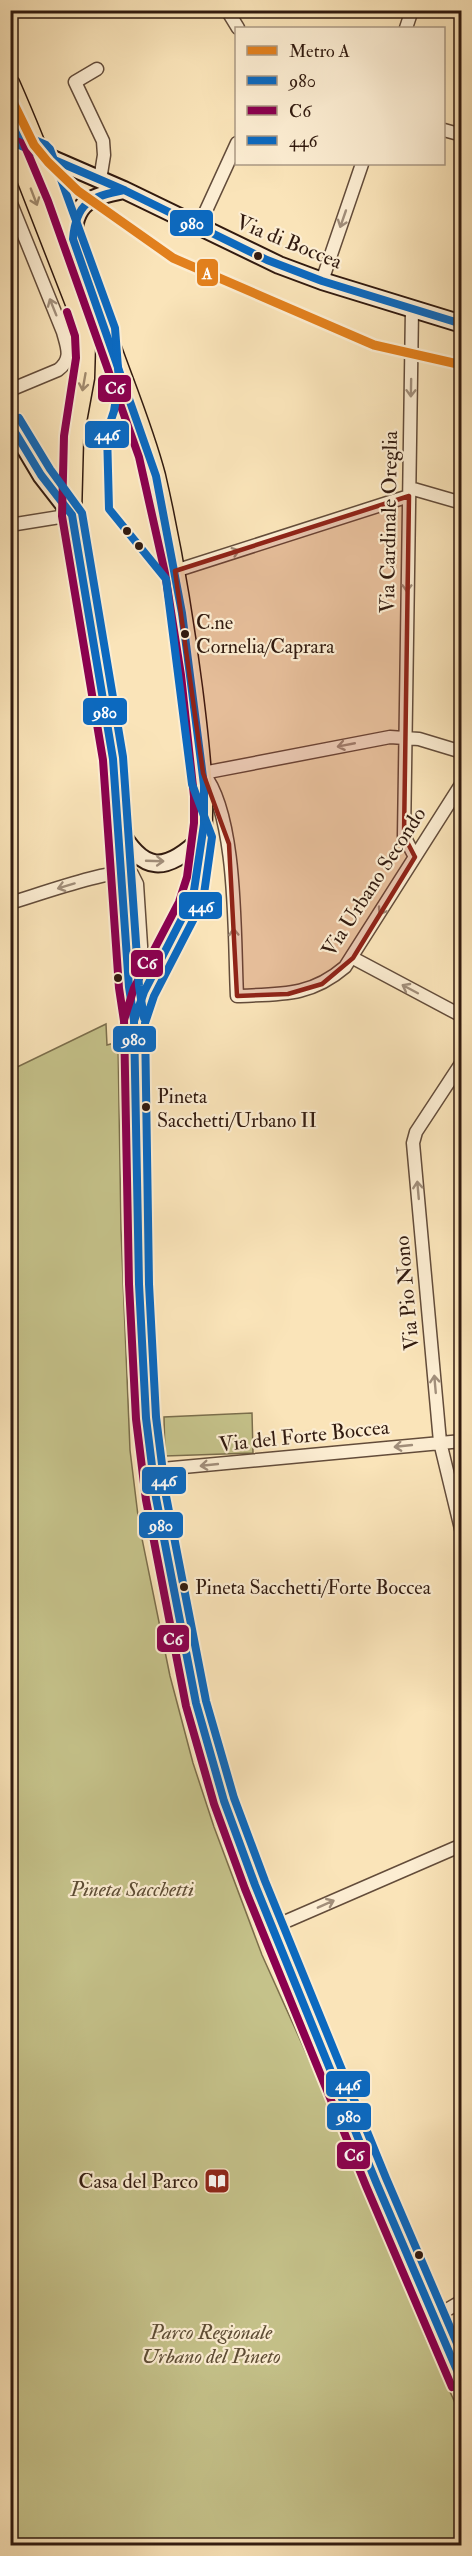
<svg xmlns="http://www.w3.org/2000/svg" width="472" height="2556" font-family="'IM FELL Double Pica',serif">
<style>
.green{fill:#c5c28a;stroke:#7b6e4c;stroke-width:1.5}
.lines{fill:none;stroke-linecap:round;stroke-linejoin:round}
.street-casing{stroke:#634c3a;stroke-width:15}
.secondary-casing{stroke:#311a0f;stroke-width:20}
.primary-casing{stroke:#311a0f;stroke-width:21}
.street{stroke:#fcedd2;stroke-width:12}
.secondary{stroke:#fcedd2;stroke-width:16}
.primary{stroke:#fae4b9;stroke-width:18}
.bus-1-casing{stroke:#fcedd2;stroke-width:12}
.bus-2-casing{stroke:#fcedd2;stroke-width:12}
.bus-3-casing{stroke:#fcedd2;stroke-width:12}
.bus-1{stroke:#0c69bf;stroke-width:8}
.bus-2{stroke:#8b004f;stroke-width:8}
.bus-3{stroke:#0c69bf;stroke-width:8}
.metro-1-casing{stroke:#fcedd2;stroke-width:14}
.metro-1{stroke:#e2801d;stroke-width:9}
.oneway{stroke:#a0896c}
.oneway2{stroke:#a18e7a}
.marked{fill:#8f2418;fill-opacity:0.2;stroke:#8f2418;stroke-width:4.5;stroke-linejoin:round}
.bus-dot{fill:#311a0f;stroke:#fcedd2;stroke-width:2}
.labels{text-anchor:middle;dominant-baseline:central;stroke-width:4.5;stroke-linejoin:round;paint-order:stroke}
.bus-label{font-size:20px;fill:#311a0f;stroke:#fcedd2;text-anchor:start}
.street-label{font-size:21px;fill:#311a0f;stroke:#fcedd2}
.park-label{font-size:21px;font-style:italic;fill:#5d4c34;stroke:#fcedd2}
.poi-label{font-size:21px;fill:#311a0f;stroke:#fcedd2;text-anchor:end}
.line-badge{stroke:#fcedd2;stroke-width:2}
.badge-label{font-size:16px;text-anchor:middle;font-weight:bold;fill:#fff}
</style>
<rect width="100%" height="100%" fill="#fae4b9"/>
<filter id="stains"><feTurbulence type="fractalNoise" baseFrequency=".00333" numOctaves="4"/><feColorMatrix values="0 0 0 0 .2 0 0 0 0 .09 0 0 0 0 .02 0 0 0 .5 -.17"/></filter>
<radialGradient id="worn" r=".72"><stop offset=".6" stop-color="#630" stop-opacity="0"/><stop offset="1" stop-color="#630" stop-opacity=".3"/></radialGradient>
<path class="green" d="M106 1024 107 1045 118 1042 121 1230 130 1450 139 1524 170 1676 193 1763 214 1827 262 1955 339 2126 426 2339 461 2416V2545H11V1070Z
M252 1413 253 1453 165 1456 164 1417Z"/>
<g class="lines">
<g class="street-casing">
<path id="street" d="M227 10 238 28
M406 28 412 10
M97 69 75 82 103 141 104 155 100 180
M444 130 462 135
M10 201 63 332C67 347 73 359 58 370L10 390
M198 228 237 143
M322 281 362 164
M412 309 404 836 415 857
M410 488 462 503
M10 525 72 515
M175 571 409 496
M462 752 419 739 390 737 203 773C238 815 234 940 237 996 280 994 310 997 345 967L462 783
M10 903C32 897 116 866 132 874L137 884 144 992
M353 958 462 1016
M462 1062 416 1132 413 1143 440 1442 462 1533
M151 1470 462 1441
M273 1927 462 1845
M433 2318 462 2301"/>
</g>
<g class="secondary-casing">
<path id="secondary" d="M41 154 124 190 279 265 322 281 462 324
M73 239C74 201 91 197 124 190
M10 423 41 475 72 515
M118 828C144 874 165 873 202 838"/>
</g>
<g class="primary-casing">
<path id="primary" d="M10 83C47 167 78 254 109 340 125 385 144 430 156 476 172 546 184 618 193 689 201 754 209 815 197 880 188 928 150 971 135 1019
M10 137 77 309 86 344 85 378 74 438 72 515 113 759 129 987 134 1026 138 1252 146 1418 151 1470 179 1624 196 1703 217 1776 255 1885 376 2182 462 2383"/>
</g>
<use href="#street" class="street"/>
<use href="#secondary" class="secondary"/>
<use href="#primary" class="primary"/>
<g class="bus-1-casing">
<path id="bus-1" d="M10 141 124 190 267 260 322 281 462 324
M124 190C91 197 76 202 73 239L156 476 182 613 204 785V824L193 897 144 992 134 1021 139 1284 146 1418 156 1498 196 1703 224 1801 255 1885 376 2182 462 2382
M10 424 41 475 72 515 113 759 129 987 134 1020"/>
</g>
<g class="bus-2-casing">
<path id="bus-2" d="M10 111 48 201 139 457 165 573 181 675 194 796V823L187 877 179 902 134 988 124 1020 129 1284 136 1419 146 1500 186 1706 214 1804 245 1889 366 2186 452 2387
M67 312 75 336 76 358 64 436 62 516 103 760 119 988 124 1021"/>
</g>
<g class="bus-3-casing">
<path id="bus-3" d="M14 131 46 145 50 149 115 328 119 381 114 411 107 432 109 509 166 579 192 784 212 837 203 901 154 996 145 1023 149 1284 156 1417 166 1496 206 1701 234 1798 265 1881 386 2178 462 2355
M19 418 50 469 82 513 123 757 139 986 144 1018"/>
</g>
<use href="#bus-1" class="bus-1"/>
<use href="#bus-2" class="bus-2"/>
<use href="#bus-3" class="bus-3"/>
<g class="metro-1-casing">
<path id="metro-1" d="M10 96 34 145 48 162 78 191 173 258 374 345 462 365"/>
</g>
<use href="#metro-1" class="metro-1"/>
</g>
<defs><path id="oneway-shaft" d="M-6 0H5M1.5-3L5.5 0L1.5 3" fill="none" stroke-width="1.6" stroke-linecap="round" stroke-linejoin="round" transform="scale(1.5)"/></defs>
<g class="oneway">
<use href="#oneway-shaft" transform="translate(34 197) rotate(69)"/>
<use href="#oneway-shaft" transform="translate(84 382) rotate(100)"/>
</g>
<g class="oneway2">
<use href="#oneway-shaft" transform="translate(343 219) rotate(109)"/>
<use href="#oneway-shaft" transform="translate(53 307) rotate(-112)"/>
<use href="#oneway-shaft" transform="translate(411 388) rotate(91)"/>
<use href="#oneway-shaft" transform="translate(231 553) rotate(-18)"/>
<use href="#oneway-shaft" transform="translate(407 583) rotate(91)"/>
<use href="#oneway-shaft" transform="translate(346 745) rotate(169)"/>
<use href="#oneway-shaft" transform="translate(155 861) rotate(2)"/>
<use href="#oneway-shaft" transform="translate(66 886) rotate(163)"/>
<use href="#oneway-shaft" transform="translate(384 907) rotate(122)"/>
<use href="#oneway-shaft" transform="translate(234 937) rotate(-93)"/>
<use href="#oneway-shaft" transform="translate(410 989) rotate(-152)"/>
<use href="#oneway-shaft" transform="translate(418 1190) rotate(-95)"/>
<use href="#oneway-shaft" transform="translate(435 1384) rotate(-95)"/>
<use href="#oneway-shaft" transform="translate(403 1446) rotate(174)"/>
<use href="#oneway-shaft" transform="translate(209 1465) rotate(174)"/>
<use href="#oneway-shaft" transform="translate(326 1904) rotate(-24)"/>
</g>
<path class="marked" d="M409 496 404 836 415 857 353 958 322 984 288 994 237 996 229 844 203 773 175 571Z"/>
<defs>
<g id="library-square" transform="scale(1.35)"><rect x="-9" y="-9" width="18" height="18" rx="4" fill="#8f2418" stroke="#fcedd2"/><path d="M-6-4Q-3-5.5-.7-3.5V5Q-3 3-6 4ZM6-4Q3-5.5 .7-3.5V5Q3 3 6 4Z" fill="#fff"/></g>
</defs>
<g fill-rule="evenodd">
<use href="#library-square" x="217" y="2181"/>
</g>
<g class="bus-dot">
<circle cx="258" cy="256" r="5"/>
<circle cx="127" cy="531" r="5"/>
<circle cx="139" cy="546" r="5"/>
<circle cx="185" cy="634" r="5"/>
<circle cx="118" cy="978" r="5"/>
<circle cx="146" cy="1107" r="5"/>
<circle cx="184" cy="1587" r="5"/>
<circle cx="419" cy="2255" r="5"/>
</g>
<g class="labels">
<g class="bus-label">
<text x="196" y="622">C.ne<tspan x="196" dy="24">Cornelia/Caprara</tspan></text>
<text x="157" y="1096">Pineta<tspan x="157" dy="24">Sacchetti/Urbano II</tspan></text>
<text x="195" y="1587">Pineta Sacchetti/Forte Boccea</text>
</g>
<g class="street-label">
<text transform="translate(289 242) rotate(22)">Via di Boccea</text>
<text transform="translate(389 522) rotate(-89)">Via Cardinale Oreglia</text>
<text transform="translate(374 882) rotate(-57)">Via Urbano Secondo</text>
<text transform="translate(407 1293) rotate(-95)">Via Pio Nono</text>
<text transform="translate(304 1436) rotate(-6)">Via del Forte Boccea</text>
</g>
<g class="park-label">
<text x="132" y="1889">Pineta Sacchetti</text>
<text x="211" y="2332">Parco Regionale<tspan x="211" dy="24">Urbano del Pineto</tspan></text>
</g>
<g class="poi-label">
<text x="198" y="2181">Casa del Parco</text>
</g>
</g>
<g class="line-badge">
<rect x="169" y="209" width="45" height="28" rx="6" fill="#0c69bf"/>
<rect x="196" y="258" width="23" height="29" rx="6" fill="#e2801d"/>
<rect x="97" y="374" width="35" height="29" rx="6" fill="#8b004f"/>
<rect x="84" y="420" width="46" height="29" rx="6" fill="#0c69bf"/>
<rect x="82" y="697" width="46" height="29" rx="6" fill="#0c69bf"/>
<rect x="178" y="891" width="45" height="29" rx="6" fill="#0c69bf"/>
<rect x="130" y="949" width="34" height="29" rx="6" fill="#8b004f"/>
<rect x="112" y="1025" width="45" height="28" rx="6" fill="#0c69bf"/>
<rect x="141" y="1466" width="46" height="29" rx="6" fill="#0c69bf"/>
<rect x="138" y="1511" width="46" height="28" rx="6" fill="#0c69bf"/>
<rect x="156" y="1624" width="34" height="29" rx="6" fill="#8b004f"/>
<rect x="325" y="2070" width="46" height="28" rx="6" fill="#0c69bf"/>
<rect x="326" y="2102" width="46" height="29" rx="6" fill="#0c69bf"/>
<rect x="336" y="2141" width="35" height="29" rx="6" fill="#8b004f"/>
</g>
<g class="badge-label">
<text x="192" y="229">980</text>
<text x="207" y="279">A</text>
<text x="115" y="394">C6</text>
<text x="107" y="440">446</text>
<text x="105" y="718">980</text>
<text x="201" y="912">446</text>
<text x="147" y="969">C6</text>
<text x="134" y="1045">980</text>
<text x="164" y="1486">446</text>
<text x="161" y="1531">980</text>
<text x="173" y="1645">C6</text>
<text x="348" y="2090">446</text>
<text x="349" y="2122">980</text>
<text x="354" y="2161">C6</text>
</g>
<rect width="472" height="2556" fill="none" stroke="#fae4b9" stroke-width="36"/>
<rect x="12" y="12" width="448" height="2532" fill="none" stroke="#311a0f" stroke-width="3"/>
<rect x="18" y="18" width="436" height="2520" fill="none" stroke="#311a0f" stroke-width="1.5"/>
<rect x="235" y="27" width="210" height="138" fill="#fcedd2" stroke="#ab9984" stroke-width="1.5"/>
<rect x="247" y="46" width="30" height="9" fill="#e2801d" stroke="#ab9984" stroke-width="1.5"/>
<text x="289" y="57" font-size="18" fill="#311a0f">Metro A</text>
<rect x="247" y="76" width="30" height="9" fill="#0c69bf" stroke="#ab9984" stroke-width="1.5"/>
<text x="289" y="87" font-size="18" fill="#311a0f">980</text>
<rect x="247" y="106" width="30" height="9" fill="#8b004f" stroke="#ab9984" stroke-width="1.5"/>
<text x="289" y="117" font-size="18" fill="#311a0f">C6</text>
<rect x="247" y="136" width="30" height="9" fill="#0c69bf" stroke="#ab9984" stroke-width="1.5"/>
<text x="289" y="147" font-size="18" fill="#311a0f">446</text>
<rect width="100%" height="100%" filter="url(#stains)"/>
<rect width="100%" height="100%" fill="url(#worn)"/>
</svg>
